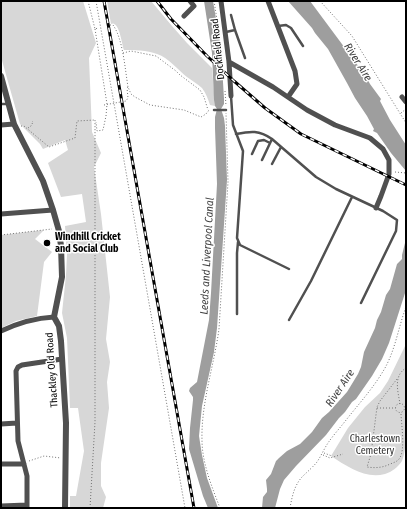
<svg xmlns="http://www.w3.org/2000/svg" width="407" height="509" font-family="'Fira Sans Condensed',sans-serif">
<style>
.green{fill:#d7d7d7}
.water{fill:#9e9e9e}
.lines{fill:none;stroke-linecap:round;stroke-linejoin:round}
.path{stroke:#727272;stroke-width:1;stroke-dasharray:1 2;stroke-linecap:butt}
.service{stroke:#505050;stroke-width:2.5}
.minor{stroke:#505050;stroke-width:5}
.tertiary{stroke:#505050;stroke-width:6}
.rail-casing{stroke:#000;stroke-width:3}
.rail{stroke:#fff;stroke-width:1.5;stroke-dasharray:4.5;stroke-linecap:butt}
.poi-dot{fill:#000;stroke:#fff;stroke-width:1.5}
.labels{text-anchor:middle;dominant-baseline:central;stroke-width:3;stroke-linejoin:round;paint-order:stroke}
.street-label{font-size:10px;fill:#000;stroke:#fff}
.poi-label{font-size:10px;font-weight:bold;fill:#000;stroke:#fff;text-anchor:start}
.park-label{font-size:10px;fill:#2e2e2e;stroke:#fff}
.water-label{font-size:11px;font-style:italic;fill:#3f3f3f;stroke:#fff}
</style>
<rect width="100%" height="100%" fill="#fff"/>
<path class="green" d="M1 1H83L96 43 89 58 92 132 101 153 94 167 101 214 110 297 106 339 110 362 107 382 109 408 101 463V486L106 497 103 508H70V496H76L84 451 78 408H70L67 338 62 313 66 275 67 254 65 226 86 222 82 194 61 197 48 163 68 150 65 140 43 149 40 144 20 124 1 57Z
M107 1H151L172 26 187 43 212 68 215 106 210 105C208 99 206 93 202 88 198 84 192 81 187 77 178 70 169 58 157 54 147 50 134 50 124 50 122 45 120 26 114 24 113 23 112 24 111 24Z
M44 230 35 239 52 252 44 262 37 316 16 321 1 328V235Z
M406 344V439C405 446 405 454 402 461 398 467 392 472 385 474 365 479 348 467 331 456L348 428 365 407 380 393 388 381Z"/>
<path class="water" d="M204 1H213L221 48 224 99V104L221 109 224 118 225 126 227 180 217 328 214 352 202 406 199 436 202 455 207 478 218 508H208L203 496 189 449 190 428 193 400V397L189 391 190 388 197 382 209 320 211 293 217 184 215 128V117L217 109 215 106 214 100 212 53Z
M288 1H310L359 67 363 71 370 84 381 99 380 101 390 120 406 145V171L391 153 377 133 373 131 374 129 367 116 355 98 347 83 328 49 315 33 312 28Z
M406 239V290L389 343 382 359 372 376 356 399 352 402 345 412 339 418 326 435 296 466 284 480 280 489 275 508H262L263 497 267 492V489L266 480 271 474 276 461 279 458 287 451 300 444 312 432 322 418 329 412 347 392 358 374 361 367 364 352 375 328 377 320 381 312 386 295 390 289 397 264 402 259V255Z"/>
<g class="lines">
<path class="path" d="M88 1 95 29 98 28
M96 1 185 508
M214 1 220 38
M320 1 352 36 406 123
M110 25H113C123 39 125 69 128 87
M95 29 107 104 106 116 103 130 97 131 96 122
M123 53 131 51 156 56 176 71 180 75 200 90 204 97 208 110
M225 91 226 106
M104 105 126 101 128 98 127 88 128 87 131 94 135 97 150 105 184 110 201 117 206 114 208 111 210 110
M401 113 406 109
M21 126H24L49 147 75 138 77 121 95 120
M28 128 31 126 33 122 32 121
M395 172 406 173
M1 235 52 229
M397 379 380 401 377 407 371 454 367 467C374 468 381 468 388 465 392 463 397 462 399 459 406 451 401 423 401 413
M395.5 408a4.5 4.5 0 1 1 9 0a4.5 4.5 0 1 1-9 0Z
M400 404C398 391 393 376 406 368
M377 408H395
M324 453 332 456
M323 455 330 458 343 454
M29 461 44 456 61 458
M90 508 95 422V120
M220 508C212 487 202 463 202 440 201 403 214 366 219 329L228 182 226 113
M290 508C292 497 294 486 302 477 307 472 313 467 317 462 321 456 324 449 328 443 332 437 338 430 343 424 356 407 371 391 382 373 395 353 398 328 406 307"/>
<path class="service" d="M231 15 235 30 245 58
M278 26 286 25 291 28 303 46
M226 32 235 30
M231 96 233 125 243 151 237 238 240 245 289 269
M1 104H8
M214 110H226
M236 134C251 131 259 130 272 139L316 177 336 189 383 211 397 220 396 231 361 303
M252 154 258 141 264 140 270 143
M262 160 272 139
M272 164 281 147
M237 314V253L238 242
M289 320 311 281 352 197"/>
<path class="minor" d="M221 1 229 62 231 96
M268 1 295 71 297 84 288 97
M184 16 194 6 190 1
M229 62 273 87 307 110 335 125 370 138 383 149 389 160V174L381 196 376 208
M402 97 406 102
M1 125 14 124
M1 214 53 210
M1 331C18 323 35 318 54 317
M1 424 17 423
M1 464H24
M1 506 27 505
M27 508V476L18 441 16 371 18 367 22 365 62 359"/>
<path class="tertiary" d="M1 76 14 124 43 181 53 210 59 231 61 246 62 277 54 317 59 326 61 341 66 423 65 508"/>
<g class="rail-casing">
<path id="rail" d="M104 1 194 508
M157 1 171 19 207 56 234 81 265 108 301 134 406 185"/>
</g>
<use href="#rail" class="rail"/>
</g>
<circle class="poi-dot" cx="47" cy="243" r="4"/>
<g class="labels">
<g class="street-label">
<text transform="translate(218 49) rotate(-96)">Dockfield Road</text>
<text transform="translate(52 370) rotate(-94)">Thackley Old Road</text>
</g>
<g class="poi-label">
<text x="55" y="237">Windhill Cricket<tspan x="55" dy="12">and Social Club</tspan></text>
</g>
<g class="park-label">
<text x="375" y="439">Charlestown<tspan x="375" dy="12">Cemetery</tspan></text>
</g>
<g class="water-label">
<text transform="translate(358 62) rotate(58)">River Aire</text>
<text transform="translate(207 256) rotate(-87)">Leeds and Liverpool Canal</text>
<text transform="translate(340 388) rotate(-56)">River Aire</text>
</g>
</g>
<rect width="407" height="509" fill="none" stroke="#000000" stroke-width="4"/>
</svg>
